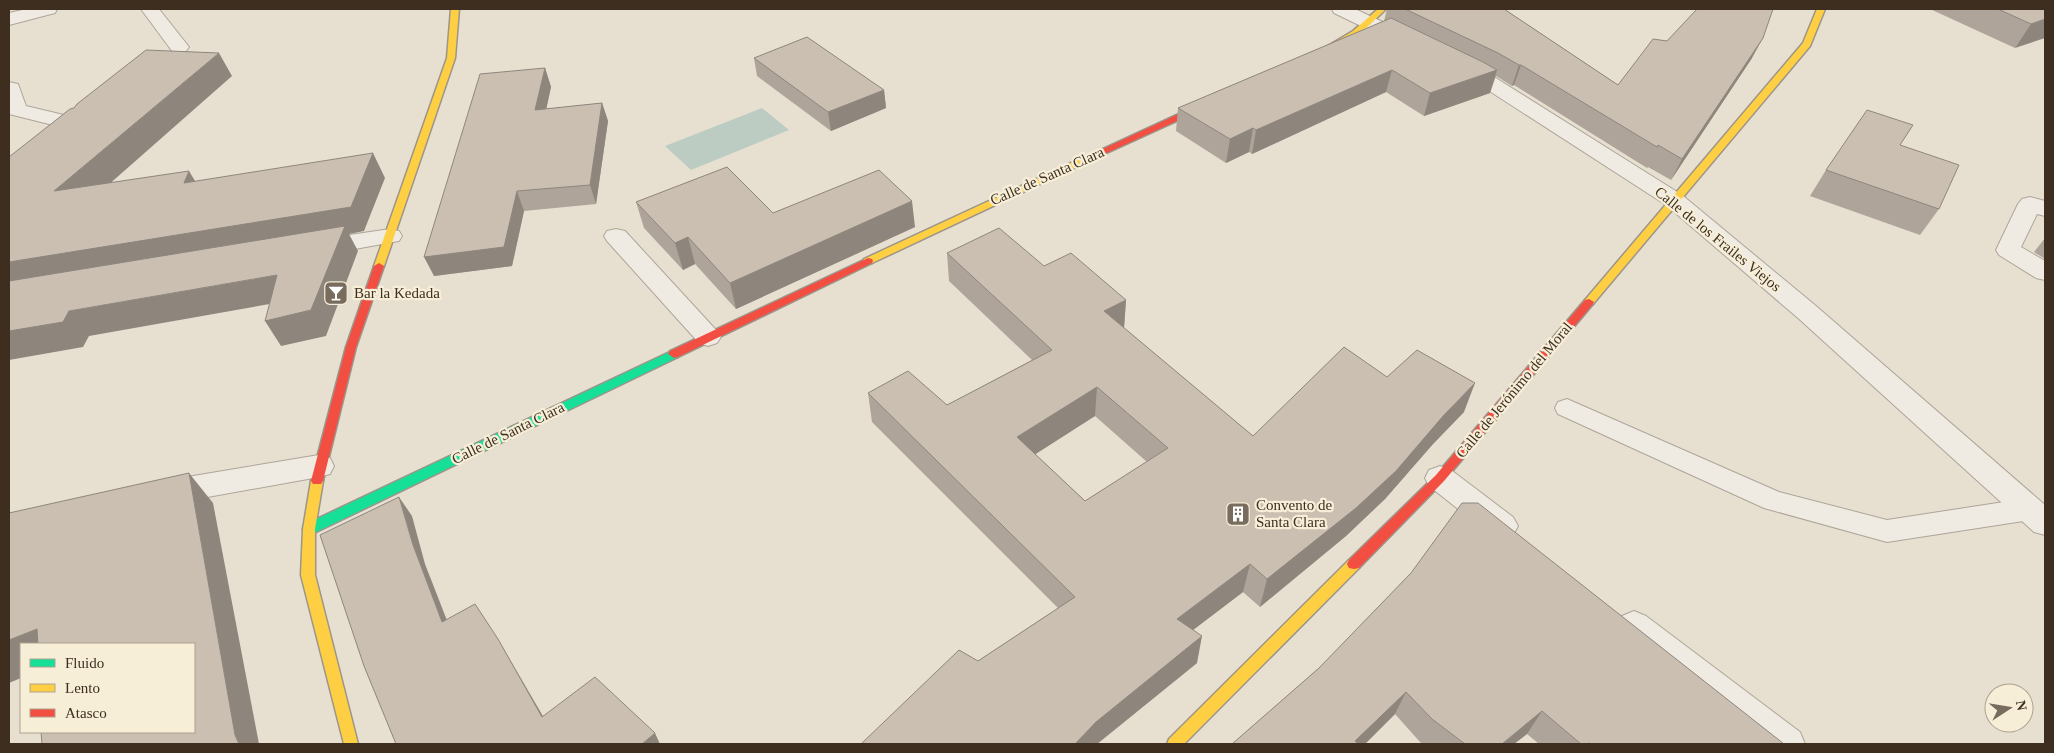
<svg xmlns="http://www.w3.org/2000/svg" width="2054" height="753" font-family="Georgia,serif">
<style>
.water{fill:#bcccc2}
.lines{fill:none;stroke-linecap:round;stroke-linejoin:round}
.lane-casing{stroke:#ada599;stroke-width:2}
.street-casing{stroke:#ada599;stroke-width:2}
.fast-casing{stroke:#9c958a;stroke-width:3}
.slow-casing{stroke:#9c958a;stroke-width:3}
.jam-casing{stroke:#9c958a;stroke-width:3}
.lane{fill:#efebe3;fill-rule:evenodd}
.street{fill:#efebe3;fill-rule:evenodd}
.fast{fill:#16e098;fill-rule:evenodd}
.slow{fill:#ffcf43;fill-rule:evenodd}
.jam{fill:#f24e42;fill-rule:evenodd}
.wall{fill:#afa499;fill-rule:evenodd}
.shaded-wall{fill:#8e867d}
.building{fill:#cbbfb2;stroke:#8e867d;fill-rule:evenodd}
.labels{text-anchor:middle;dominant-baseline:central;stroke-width:4.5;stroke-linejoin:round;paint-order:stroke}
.street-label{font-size:15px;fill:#3d2e20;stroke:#f7eed8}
.poi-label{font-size:15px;fill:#3d2e20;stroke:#f7eed8;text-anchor:start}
</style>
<rect width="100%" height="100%" fill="#e7e0d1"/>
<path class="water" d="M762 108 789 130 691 170 665 146Z"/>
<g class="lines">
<g class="lane-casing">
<path id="lane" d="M1567 399 1779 492 1887 520 2030 498 2039 502 2043 509 2039 516 2030 520 1887 542 1764 508 1558 414 1555 408 1558 402Z"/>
</g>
<g class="street-casing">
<path id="street" d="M27 9H57L55 13 9 25V13Z
M141 9H159L189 47 186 51 179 53 172 51Z
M1332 9H1355L1402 31 1405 35 1402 39 1395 41 1388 39 1334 13Z
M1461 62 1491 75 1682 195 1816 306 2045 505V535L2034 532 1798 318 1666 205 1477 83 1454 72 1451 68 1454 64Z
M9 82 18 84 26 106 89 121 92 126 89 131 81 132 9 114Z
M2030 197 2045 201V216L2037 214 2021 247 2045 261V280L2036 278 1999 255 1996 250 2018 204 2022 199Z
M390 229 399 231 402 236 399 241 316 256 307 253 304 248 307 243 316 240Z
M616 229 625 231 717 331 721 337 717 343 708 346 699 343 607 241 604 236 607 231Z
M319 455 330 458 334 466 330 474 319 477 163 505 152 501 148 493 152 485 163 481Z
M1440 466 1451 470 1513 517 1518 526 1513 535 1502 538 1491 535 1429 486 1425 478 1429 470Z
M1634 611 1646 616 1800 732 1805 744H1759L1622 636 1617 626 1622 616Z"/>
</g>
<g class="fast-casing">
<path id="fast" d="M674 350 680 354 678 357 314 533 309 534 304 533 303 529 304 525Z"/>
</g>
<g class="slow-casing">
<path id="slow" d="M451 9H459L455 58 384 266 379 269 375 268 374 266 447 58Z
M1378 9H1386L1359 35 1329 53H1323V49L1353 31Z
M1817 9H1825L1810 46 1593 304H1585L1584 302 1585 300 1803 43Z
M1086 156 1089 157V161L872 263H864L863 261 864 259Z
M317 476 321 478 323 481 315 529V575L358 744H344L301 575 303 529 311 481 313 478Z
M1354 559 1359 560 1361 564 1359 568 1184 744H1167L1169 739 1349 560Z"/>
</g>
<g class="jam-casing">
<path id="jam" d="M1211 99 1214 100V104L1089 161 1086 162 1081 159Z
M868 258 872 259 873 261 872 263 678 357 674 358 668 354 670 351Z
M379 263 384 266 356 347 323 481 321 484H313L311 481 346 347 374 266Z
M1589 299 1594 302 1593 304 1444 481 1359 568 1354 569 1349 568 1347 564 1349 560 1436 475 1585 300Z"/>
</g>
<use href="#lane" class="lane"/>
<use href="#street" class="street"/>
<use href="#fast" class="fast"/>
<use href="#slow" class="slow"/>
<use href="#jam" class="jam"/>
</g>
<path class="wall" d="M1387 9H1504L1618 85 1752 58 1671 180 1648 167 1647 168 1514 85 1512 86 1496 76 1490 93 1424 116 1386 92 1252 154 1249 152 1226 163 1176 131 1178 108 1384 21Z
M1930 9H2045L2015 48Z
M754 58 884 90 886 108 831 131 757 76Z
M545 68 551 87 546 109 602 103 608 121 596 204 524 211 512 266 434 276Z
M1900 145 1939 209 1920 235 1810 196 1826 170Z
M636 202 773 213 915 227 736 309 695 264 683 270 644 228Z
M2045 238V259L2034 252Z
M947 253 1044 266 1126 300 1124 328 1253 436 1387 377 1464 412 1433 444 1385 499 1346 536 1260 607 1243 592 1193 630 1197 663 1097 744H861L978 661 1058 608 872 422 868 393 947 405 1032 360 949 281ZM1095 416 1147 462 1085 501 1035 454Z
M1319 668 1784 744H1539L1527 734 1514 744H1423L1420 742 1395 714 1365 744H1232Z"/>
<path class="shaded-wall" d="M2045 19V38L2015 48 2031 24Z
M1763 38 1752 58 1671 180 1682 159Z
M219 53 232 76 73 216 54 191Z
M1519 65H1521L1514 85 1512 86Z
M545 68 551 87 542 129 535 110Z
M1392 70 1386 92 1252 154 1256 130Z
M1497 70 1490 93 1424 116 1430 93Z
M884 90 886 108 831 131 828 112Z
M602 103 608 121 596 204 590 185Z
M1253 128 1249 152 1226 163 1230 139Z
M373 153 385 178 364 231 349 234 358 251 326 336 281 346 265 321 341 235 9 290V262Z
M189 171 204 196 184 183Z
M517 191 524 211 512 266 434 276 424 257Z
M912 201 915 227 736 309 730 283Z
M688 237 695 264 683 270 675 243Z
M277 275 292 300 89 336 83 347 9 360V331L69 311Z
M1126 300 1124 328 1104 311Z
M1475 383 1464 412 1433 444 1385 499 1346 536 1260 607 1267 579 1444 415Z
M1097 387 1095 416 1017 466V437Z
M189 473 213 503 259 744H239L235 735Z
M399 497 412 516 425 564 455 641 442 622 413 545Z
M1250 564 1243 592 1172 646 1177 619Z
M37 629 55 644H21V678L9 683V640Z
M1202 636 1197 663 1097 744H1075L1096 722Z
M498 639 509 658 554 735 542 717Z
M1406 692 1395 714 1365 744H1354L1355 741Z
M1542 711 1527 734 1514 744H1502Z
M655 733 660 744H642Z"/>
<path class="building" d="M1405 9H1504L1618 85 1653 39 1667 41 1697 9H1773L1763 38 1682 159 1658 145 1657 147 1521 65H1519L1498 53Z
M1998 9H2045V19L2031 24Z
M1391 18 1483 62 1497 70 1430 93 1392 70 1256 130 1253 128 1230 139 1178 108Z
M807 37 884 90 828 112 754 58Z
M146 50 219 53 54 191 189 171 184 183 373 153 351 207 9 262V157L70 109 74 108 77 104Z
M545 68 535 110 602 103 590 185 517 191 504 247 424 257 480 74Z
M1867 110 1913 125 1900 145 1959 165 1939 209 1826 170Z
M727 167 773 213 879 170 912 201 730 283 688 237 675 243 636 202Z
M345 226 311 310 265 321 277 275 69 311 63 322 9 331V281Z
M999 228 1044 266 1071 253 1126 300 1104 311 1253 436 1344 347 1387 377 1417 350 1475 383 1444 415 1396 471 1356 508 1267 579 1250 564 1177 619 1202 636 1096 722 1075 744H861L959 650 978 661 1075 597 868 393 908 371 947 405 1052 350 947 253ZM1097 387 1168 448 1085 501 1017 437Z
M189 473 235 735 239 744H42L41 732H194V644H38L37 629 9 640V513Z
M399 497 413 545 442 622 475 604 498 639 542 717 595 677 655 733 642 744H396L364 666 320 535Z
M1462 503H1478L1784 744H1591L1589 743 1587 744H1581L1542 711 1502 744H1465L1432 719 1406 692 1355 741 1359 744H1232L1319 668 1411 573Z"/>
<defs>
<g id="bar-square" transform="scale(1.25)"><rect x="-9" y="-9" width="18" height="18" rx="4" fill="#786c5e" stroke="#f7eed8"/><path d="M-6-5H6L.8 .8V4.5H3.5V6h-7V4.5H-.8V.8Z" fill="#fff"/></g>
<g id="building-square" transform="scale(1.25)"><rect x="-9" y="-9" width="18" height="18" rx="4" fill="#786c5e" stroke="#f7eed8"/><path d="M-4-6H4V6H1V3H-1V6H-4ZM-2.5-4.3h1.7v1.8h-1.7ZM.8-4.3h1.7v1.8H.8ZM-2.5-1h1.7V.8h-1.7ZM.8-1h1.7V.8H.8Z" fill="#fff"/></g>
</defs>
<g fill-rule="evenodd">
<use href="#bar-square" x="336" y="293"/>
<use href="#building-square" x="1238" y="514"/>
</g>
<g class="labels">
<g class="street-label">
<text transform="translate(1047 176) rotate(-24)">Calle de Santa Clara</text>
<text transform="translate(1718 239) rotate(39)">Calle de los Frailes Viejos</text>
<text transform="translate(1514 390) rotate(-50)">Calle de Jerónimo del Moral</text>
<text transform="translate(508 433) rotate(-26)">Calle de Santa Clara</text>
</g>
<g class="poi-label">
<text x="354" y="293">Bar la Kedada</text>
<text x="1256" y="505">Convento de<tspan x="1256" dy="17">Santa Clara</tspan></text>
</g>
</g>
<rect width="2054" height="753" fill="none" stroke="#3d2e20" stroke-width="20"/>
<rect x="20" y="643" width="175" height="90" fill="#f7eed8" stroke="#ada18e"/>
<rect x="30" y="659" width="25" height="8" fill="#16e098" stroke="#ada18e"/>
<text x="65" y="668" font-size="15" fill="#3d2e20">Fluido</text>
<rect x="30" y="684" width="25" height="8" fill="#ffcf43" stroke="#ada18e"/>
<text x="65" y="693" font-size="15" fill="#3d2e20">Lento</text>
<rect x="30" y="709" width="25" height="8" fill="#f24e42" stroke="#ada18e"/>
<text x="65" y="718" font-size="15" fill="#3d2e20">Atasco</text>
<g transform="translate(2009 708) rotate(78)"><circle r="24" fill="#f7eed8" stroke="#ada18e"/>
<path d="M0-4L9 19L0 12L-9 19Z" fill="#786c5e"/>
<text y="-8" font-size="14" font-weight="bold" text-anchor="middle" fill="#3d2e20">N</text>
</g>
</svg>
